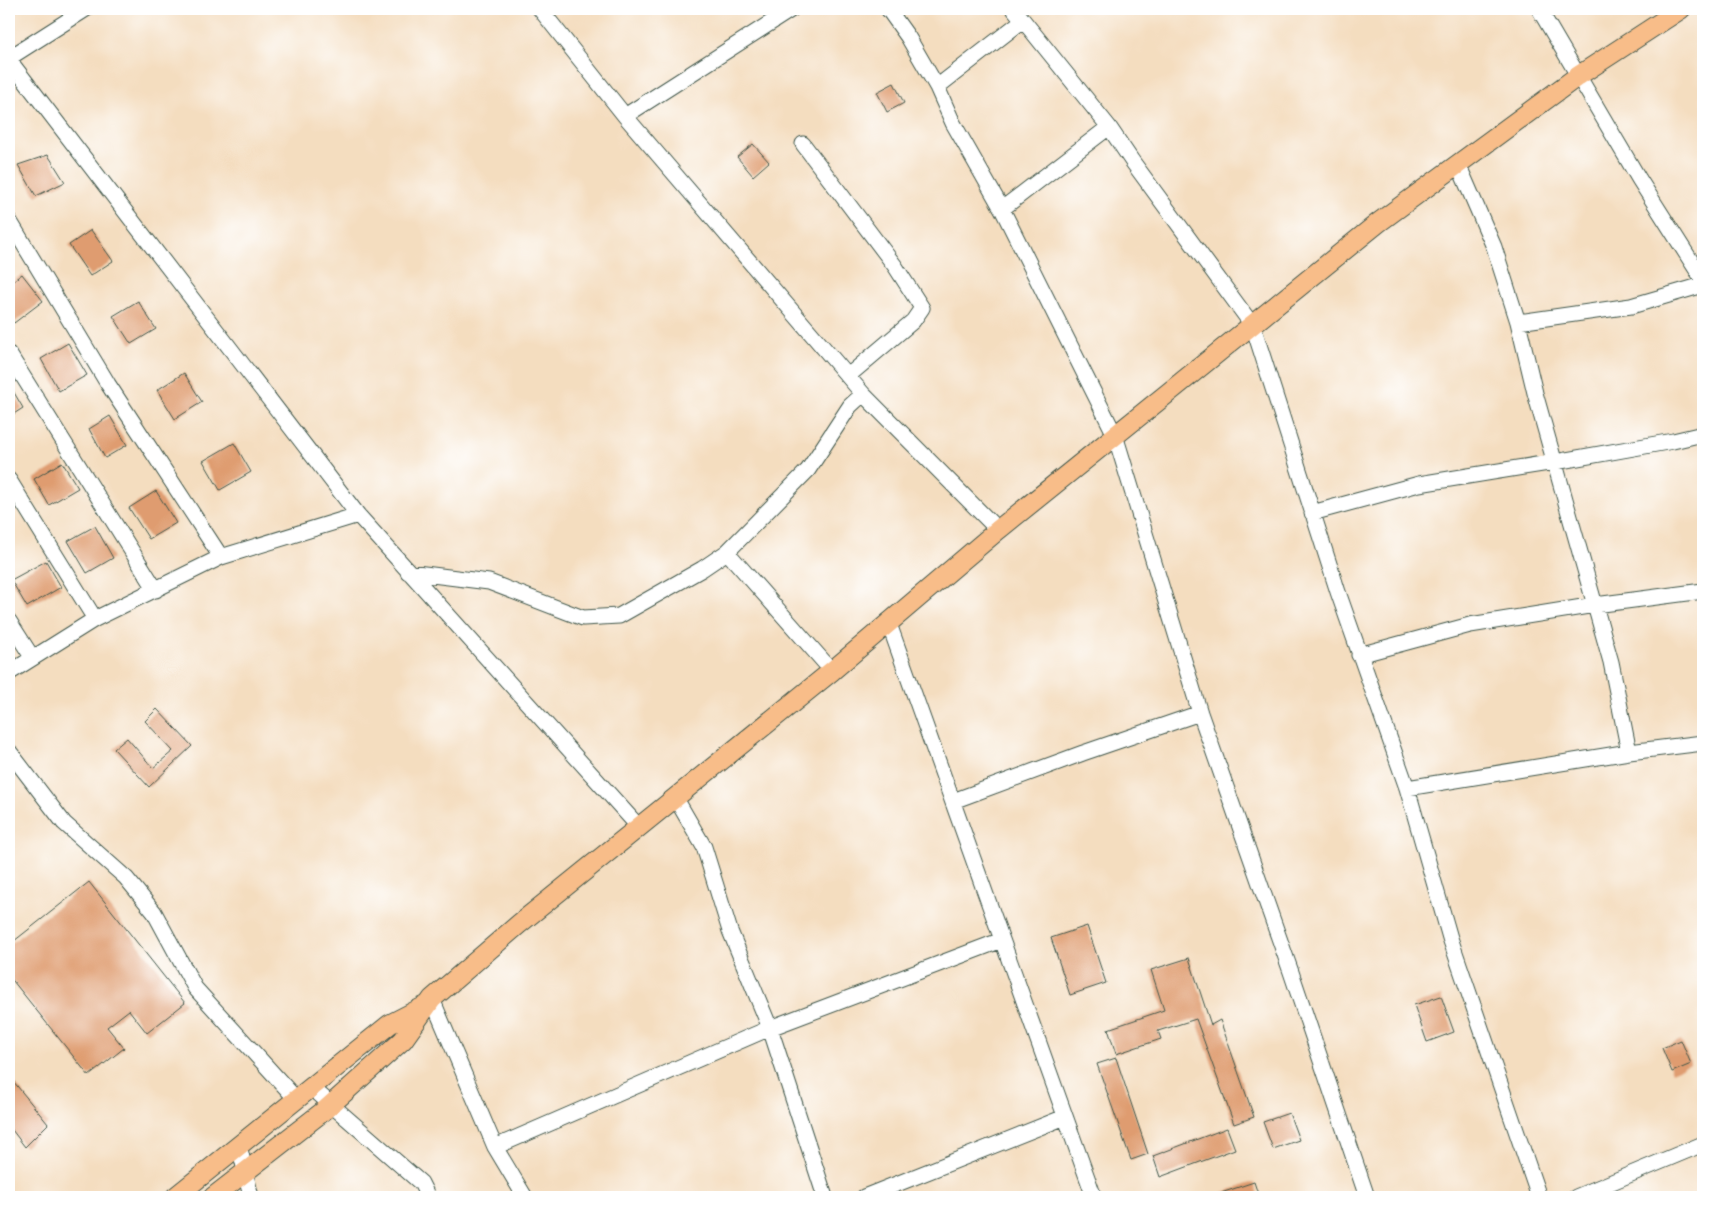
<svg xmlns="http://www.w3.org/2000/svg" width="1712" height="1206" font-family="'EB Garamond',serif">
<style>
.building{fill:#df9c6f}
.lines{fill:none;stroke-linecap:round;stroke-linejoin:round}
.minor-casing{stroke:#3f5549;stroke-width:17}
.major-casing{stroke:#3f5549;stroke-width:21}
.minor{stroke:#fff;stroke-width:15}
.major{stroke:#f8bd89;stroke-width:19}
</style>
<rect width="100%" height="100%" fill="#fff"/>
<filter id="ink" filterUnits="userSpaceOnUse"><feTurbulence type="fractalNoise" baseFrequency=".02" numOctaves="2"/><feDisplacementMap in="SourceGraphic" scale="10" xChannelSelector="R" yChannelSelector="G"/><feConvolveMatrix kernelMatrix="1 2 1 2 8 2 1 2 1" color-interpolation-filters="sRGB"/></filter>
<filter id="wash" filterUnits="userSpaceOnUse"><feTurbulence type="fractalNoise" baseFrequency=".0096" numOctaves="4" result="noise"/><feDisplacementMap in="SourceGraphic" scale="20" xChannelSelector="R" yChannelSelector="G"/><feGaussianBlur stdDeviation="1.12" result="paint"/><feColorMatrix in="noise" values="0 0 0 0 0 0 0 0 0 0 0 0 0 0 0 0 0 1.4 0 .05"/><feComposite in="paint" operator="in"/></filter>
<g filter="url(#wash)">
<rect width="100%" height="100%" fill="#f4ddbf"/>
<g id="blocks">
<path class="building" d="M894 83 904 103 887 112 877 92Z
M753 144 769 162 753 176 737 157Z
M48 155 65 182 36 196 18 165Z
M91 230 113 261 90 276 69 245Z
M22 274 43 301 14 323 9 316V284Z
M138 301 156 329 131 344 113 316Z
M68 343 87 375 59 391 41 359Z
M184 373 202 402 175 419 157 390Z
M9 384 23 408 9 417Z
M110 416 127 445 105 458 89 429Z
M234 443 251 472 220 490 203 461Z
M62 462 78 488 49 505 34 479Z
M156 491 176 523 149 539 129 508Z
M95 526 113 558 87 573 68 541Z
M46 561 61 587 27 607 11 580Z
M157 709 192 746 149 787 114 749 127 738 153 768 173 751 145 721Z
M89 882 185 1003 147 1033 129 1010 107 1027 124 1048 89 1076 9 976V945Z
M1087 926 1106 983 1070 995 1051 938Z
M1189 958 1211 1025 1220 1020 1254 1117 1234 1124 1196 1019 1158 1031 1161 1039 1116 1054 1108 1029 1164 1010 1151 970Z
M1441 996 1454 1032 1427 1042 1414 1005Z
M1681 1040 1691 1064 1672 1072 1662 1048Z
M1116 1058 1148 1154 1131 1160 1097 1064Z
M9 1076 48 1124 25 1147 9 1126Z
M1289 1113 1299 1140 1273 1149 1263 1122Z
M1227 1128 1235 1149 1160 1177 1153 1156Z
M1254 1182 1259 1197H1215V1195Z"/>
</g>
</g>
<g filter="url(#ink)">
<use href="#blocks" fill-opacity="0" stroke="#3f5549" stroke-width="1"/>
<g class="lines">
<g class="minor-casing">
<path id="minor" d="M540 9 625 116 863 394 998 530
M888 9 908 37 937 87 953 123 1002 209 1115 435 1200 713 1291 972 1367 1197
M1014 9 1109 127 1132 161 1253 326 1338 592 1407 788 1450 938 1539 1197
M1539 9 1639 179 1703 280
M9 58 86 9
M9 60 358 515 638 826
M937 87 1022 21
M625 116 792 9
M803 144 895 266 922 308 913 321 848 376
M1458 164 1494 247 1518 322 1535 393 1611 662 1629 752
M1002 209 1109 127
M9 220 108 384 221 557
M1518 322 1631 306 1703 285
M9 354 156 590
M9 480 95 619
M1312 513 1419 484 1555 462 1673 441 1703 434
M727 552 808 470 850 406 863 394
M408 572 489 582 583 618 619 616 702 569 727 552 832 671
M9 621 32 657
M888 621 1094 1197
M1359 655 1470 625 1595 605 1703 591
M9 673 95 619 221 557 358 515
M9 751 64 823 126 878 154 912 195 988 297 1100
M1407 788 1629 752 1703 743
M675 797 704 847 730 931 770 1028 825 1197
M953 801 1083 753 1200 713
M432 999 495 1147 525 1197
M311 1087 421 1183 428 1197
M239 1145 251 1197
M495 1147 770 1028 1002 940
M864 1197 1065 1117
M1576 1197 1703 1144"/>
</g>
<g class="major-casing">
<path id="major" d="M175 1197 390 1024 425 1006
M213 1197 325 1110 403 1040 432 999 519 924 832 671 998 530 1168 393 1378 223 1578 76 1681 9"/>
</g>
<use href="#minor" class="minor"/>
<use href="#major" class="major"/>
</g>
</g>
<rect width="1712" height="1206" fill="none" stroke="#fff" stroke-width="30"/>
</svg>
